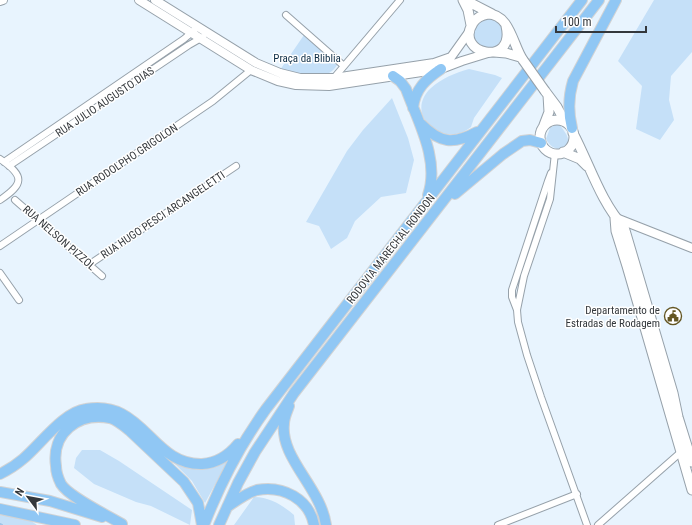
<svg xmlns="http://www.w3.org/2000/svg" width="692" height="525" font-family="'Roboto Condensed',sans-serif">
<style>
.green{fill:#c5e0f8}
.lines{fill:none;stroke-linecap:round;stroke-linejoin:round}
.stream{stroke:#9ec6e8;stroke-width:2}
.minor-casing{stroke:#96a1aa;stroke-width:8}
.tertiary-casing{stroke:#96a1aa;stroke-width:10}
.secondary-casing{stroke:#96a1aa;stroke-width:11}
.trunk-casing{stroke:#d2d3d4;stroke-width:12}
.minor{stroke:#fff;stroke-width:6}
.tertiary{stroke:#fff;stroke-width:8}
.secondary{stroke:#fff;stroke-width:9}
.trunk{stroke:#90c7f4;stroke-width:10}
.secondary-bridge-casing{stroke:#96a1aa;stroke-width:11;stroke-linecap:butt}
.secondary-bridge{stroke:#fff;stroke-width:9}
.labels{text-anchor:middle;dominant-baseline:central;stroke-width:3;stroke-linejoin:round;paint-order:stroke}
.park-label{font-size:11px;fill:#0e2d45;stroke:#fff}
.street-label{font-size:11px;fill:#34383c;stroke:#fff}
.poi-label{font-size:11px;fill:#34383c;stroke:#fff;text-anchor:end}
</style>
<rect width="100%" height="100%" fill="#e8f4fe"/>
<path class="green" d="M654 0H692V52L671 76 669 100 674 120 660 140 636 129 642 86 618 61Z
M473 33a15 15 0 1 1 30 0a15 15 0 1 1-30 0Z
M304 35 338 64C335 68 333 71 329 73 320 77 290 73 280 70Z
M469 69 495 75 502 78 474 118 471 127C468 129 464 132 460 133 432 141 407 110 431 88 442 78 455 73 469 69Z
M392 98 408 138 414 160 406 193 381 197 355 221 347 238 331 249 319 226 306 222 347 151 363 130Z
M555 125H560C564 131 570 137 568 145L562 149C554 149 550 146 546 139L550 128Z
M82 450H100L119 461 192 510 190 525 151 506 136 502 94 484 74 468 76 458Z
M230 457 205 503 192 481 169 458C195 473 204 474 230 457Z
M254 497C270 497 282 505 294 515L295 525H234Z
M0 515 28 519 37 525H0Z"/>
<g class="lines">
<path class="stream" d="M0 524 2 525"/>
<g class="minor-casing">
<path id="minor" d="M286 15 344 66
M333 79 400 0
M555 153 550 199 524 276 517 310 518 322 527 355 541 397 587 525
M0 159C25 176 24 184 0 200
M4 162 184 39 198 27
M9 166 189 45 203 37
M15 200 102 276
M0 246 213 101 251 70
M90 264 236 166
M0 273 19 300
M517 310 512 297V290L548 181 551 173
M498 525 577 494
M598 525 681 452"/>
</g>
<g class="tertiary-casing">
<path id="tertiary" d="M139 0 251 70 278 81 296 85 329 86 428 71H438
M155 0 256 63 280 73 300 78H334L434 63 451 57
M0 1 3 0
M449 60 469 32
M441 69 462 61 488 53
M616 218 692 248"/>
</g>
<g class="secondary-casing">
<path id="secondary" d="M463 0 468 10 471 25
M465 0 492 14
M506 26C516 68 453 54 473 23 476 18 482 15 488 14 510 14 513 46 523 60
M494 52 506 53 520 57
M545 91 557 107 565 122
M540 137a17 17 0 1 1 34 0a17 17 0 1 1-34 0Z
M544 125 549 112 548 95
M573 133C589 163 601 203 624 227L673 393 678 417 692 462
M563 152 580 159 587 166
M615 218 616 231 627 266 692 490"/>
</g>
<g class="trunk-casing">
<path id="trunk" d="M393 76 400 81 406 89C418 122 440 160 428 195
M413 108C415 89 426 79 441 69
M421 124C440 143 453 145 477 132
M572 128C568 112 568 98 573 81L616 0
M455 194 503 154 522 141 530 140 541 143
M289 406C287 412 284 417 284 424 280 458 321 488 326 525
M0 474C8 470 16 465 23 459 40 445 63 412 86 409 98 407 111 408 122 414 151 429 164 465 202 464 217 463 229 455 238 444
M0 492 50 501 102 517
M227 507C236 501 246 493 257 490 283 485 309 499 314 525
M0 509 75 525
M122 524C107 515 69 497 61 484 58 478 56 472 56 466 51 433 78 412 110 418 117 420 124 426 130 431L184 482 198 503 202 525
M204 525C220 484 240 445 266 409L582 0
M219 525 238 483 255 452 294 393 599 0"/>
</g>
<use href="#minor" class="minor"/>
<use href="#tertiary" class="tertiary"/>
<use href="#secondary" class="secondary"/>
<use href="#trunk" class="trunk"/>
<g class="secondary-bridge-casing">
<path id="secondary-bridge" d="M523 60 545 91"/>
</g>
<use href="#secondary-bridge" class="secondary-bridge"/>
</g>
<defs>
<g id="civic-ring" transform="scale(0.9)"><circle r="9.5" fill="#fff" stroke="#645623" stroke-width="1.5"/><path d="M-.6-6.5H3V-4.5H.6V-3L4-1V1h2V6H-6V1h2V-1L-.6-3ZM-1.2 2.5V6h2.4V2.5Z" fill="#645623"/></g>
</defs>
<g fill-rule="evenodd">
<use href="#civic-ring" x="673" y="316"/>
</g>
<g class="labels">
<g class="park-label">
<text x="307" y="58">Praça da Bliblia</text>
</g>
<g class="street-label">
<text transform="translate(105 102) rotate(-34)">RUA JULIO AUGUSTO DIAS</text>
<text transform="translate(127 160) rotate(-34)">RUA RODOLPHO GRIGOLON</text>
<text transform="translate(163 215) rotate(-34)">RUA HUGO PESCI ARCANGELETTI</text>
<text transform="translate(59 238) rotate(41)">RUA NELSON PIZZOL</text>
<text transform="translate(391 249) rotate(-52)">RODOVIA MARECHAL RONDON</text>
</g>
<g class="poi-label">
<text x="660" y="310">Departamento de<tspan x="660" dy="13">Estradas de Rodagem</tspan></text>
</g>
</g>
<g transform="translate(28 497) rotate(302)" stroke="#ffffff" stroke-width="3" paint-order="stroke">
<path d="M0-3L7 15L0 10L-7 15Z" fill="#34383c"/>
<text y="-6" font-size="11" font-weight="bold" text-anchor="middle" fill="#34383c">N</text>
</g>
<path d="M556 26v6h90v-6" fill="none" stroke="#34383c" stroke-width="2"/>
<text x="562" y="26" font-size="12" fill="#34383c" stroke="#ffffff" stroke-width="3" paint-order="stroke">100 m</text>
</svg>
